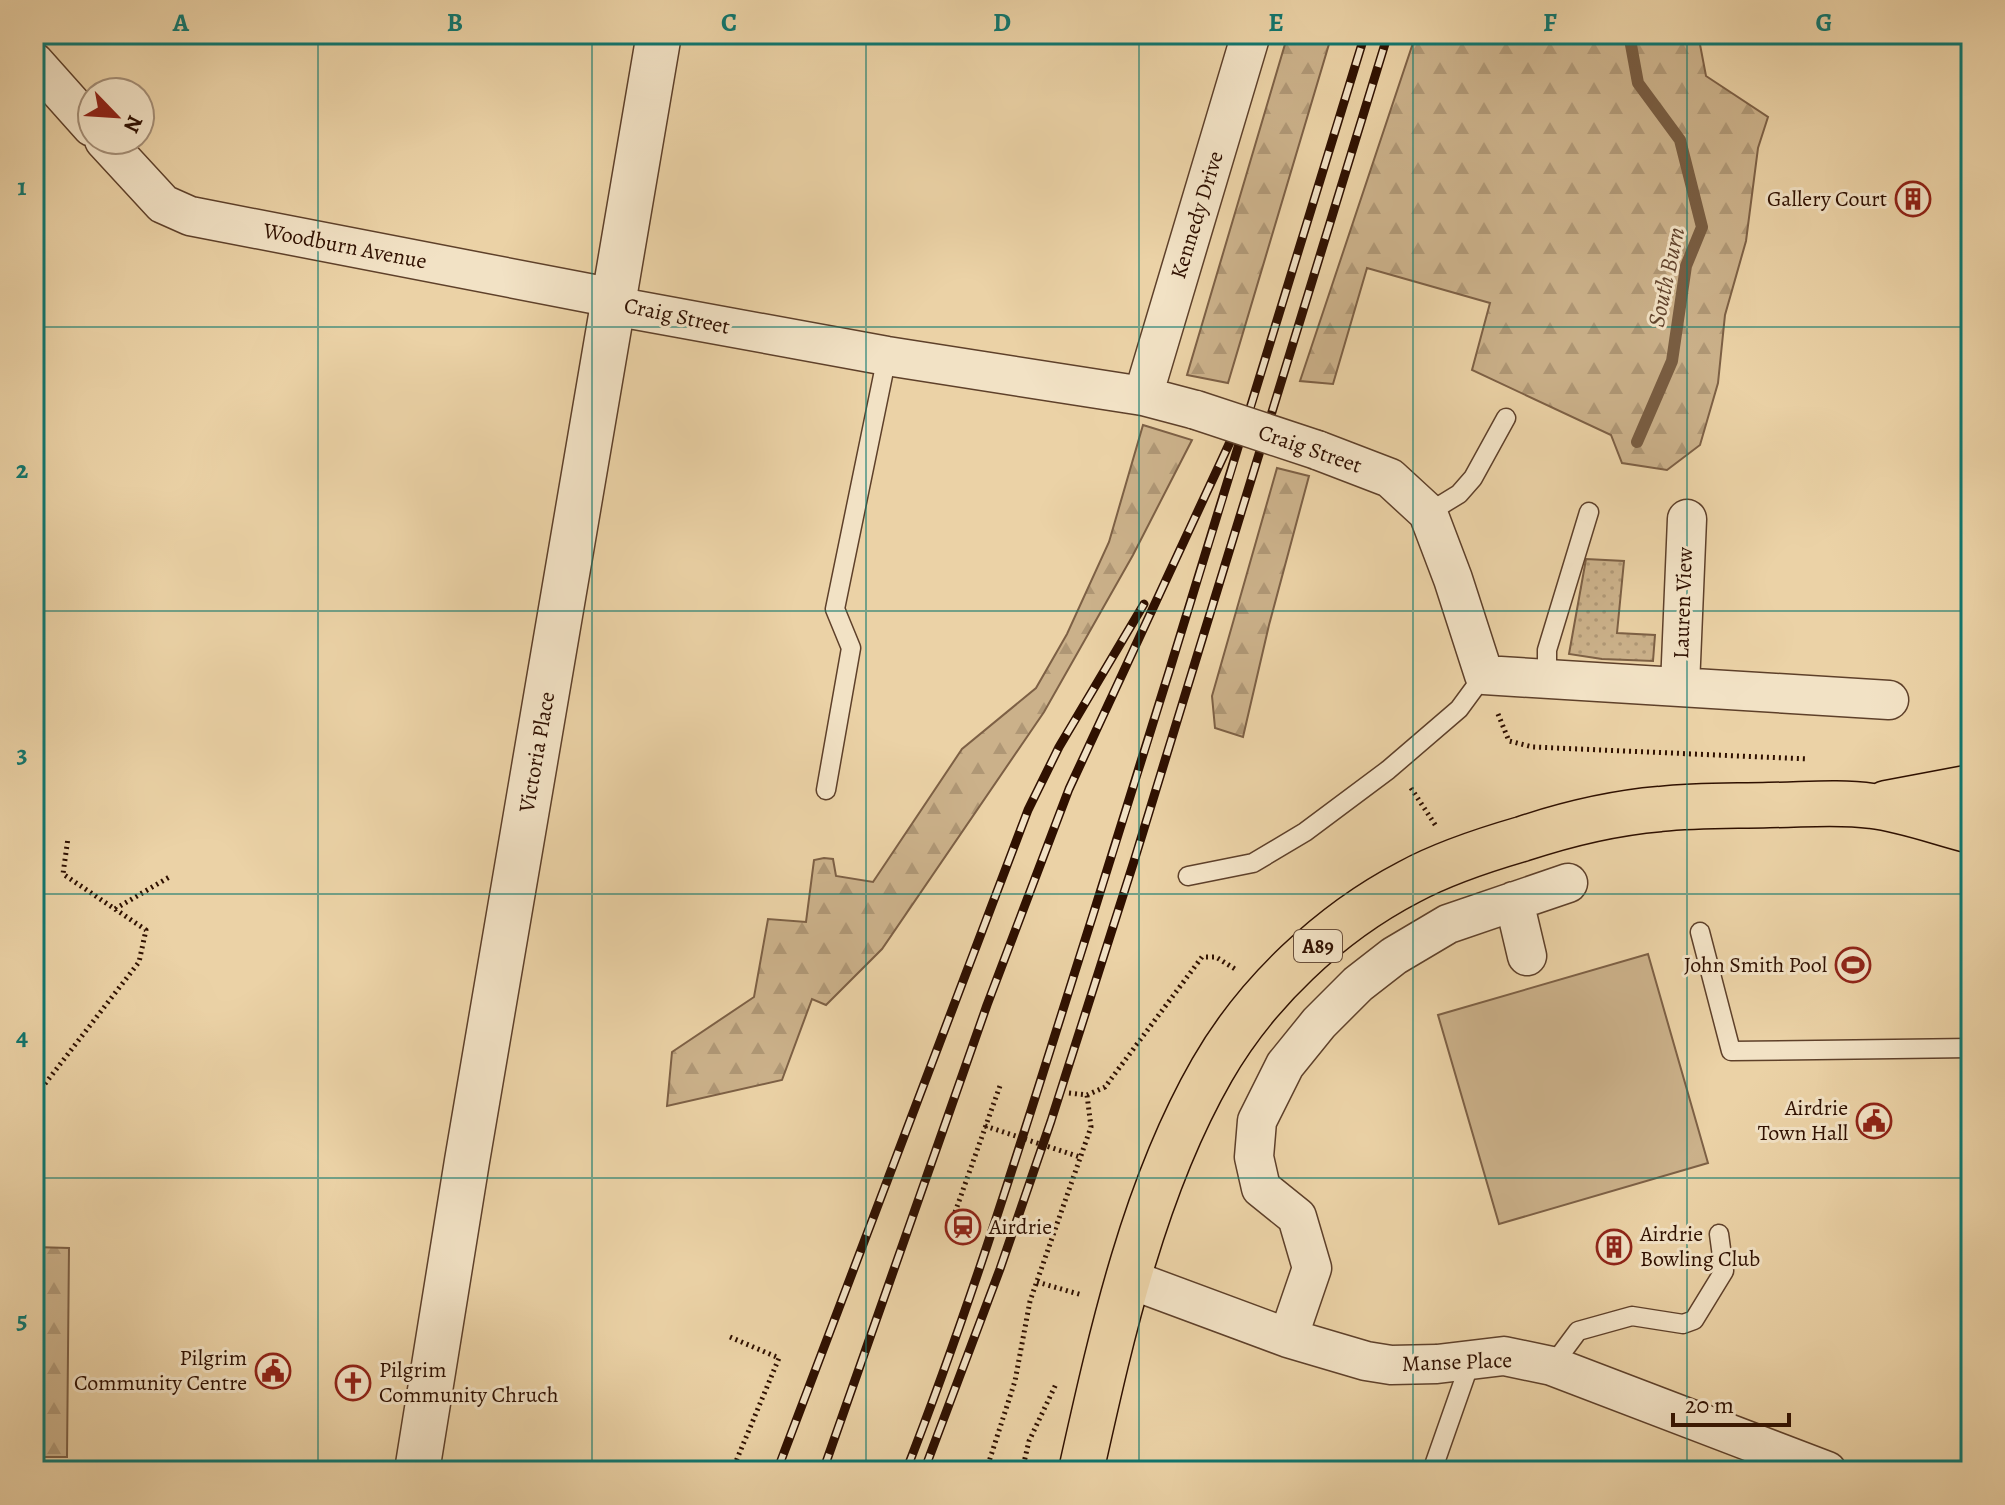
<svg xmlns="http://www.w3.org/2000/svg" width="2005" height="1505" font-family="Alegreya,serif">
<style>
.grass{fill:url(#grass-dots);stroke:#7d6045;stroke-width:2}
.forest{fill:url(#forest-firs);stroke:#7d6045;stroke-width:2}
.garden{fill:#cbb18a;stroke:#7d6045;stroke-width:2}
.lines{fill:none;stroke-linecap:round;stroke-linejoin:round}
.stream{stroke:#795d42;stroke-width:12}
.service-casing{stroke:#5e402a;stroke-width:21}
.minor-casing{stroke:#5e402a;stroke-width:41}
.tertiary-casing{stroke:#5e402a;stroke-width:47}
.primary-casing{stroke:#2f1000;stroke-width:47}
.path{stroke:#2f1000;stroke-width:5;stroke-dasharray:2 4;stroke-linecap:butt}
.service{stroke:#f2e2c5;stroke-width:18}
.minor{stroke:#f2e2c5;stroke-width:38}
.tertiary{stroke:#f2e2c5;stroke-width:44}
.primary{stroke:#ebd2a6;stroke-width:44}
.rail-casing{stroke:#2f1000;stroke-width:9}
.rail{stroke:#f2e2c5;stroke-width:6;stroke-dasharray:18;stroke-linecap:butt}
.minor-bridge-casing{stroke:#5e402a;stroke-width:41;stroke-linecap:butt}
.path-bridge{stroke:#2f1000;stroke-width:5;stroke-dasharray:2 4;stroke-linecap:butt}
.minor-bridge{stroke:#f2e2c5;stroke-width:38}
.grid{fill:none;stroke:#0f766e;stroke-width:2;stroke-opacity:0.55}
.labels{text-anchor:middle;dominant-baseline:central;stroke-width:6;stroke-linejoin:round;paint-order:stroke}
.shield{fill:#f2e2c5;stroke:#6a4f3b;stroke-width:2}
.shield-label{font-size:20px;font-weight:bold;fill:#2f1000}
.poi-label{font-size:22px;fill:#2f1000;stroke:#f2e2c5;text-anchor:end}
.street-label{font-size:22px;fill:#2f1000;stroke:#f2e2c5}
.water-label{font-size:24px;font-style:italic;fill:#61432c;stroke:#f2e2c5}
.neatline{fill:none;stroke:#0f766e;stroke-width:3}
.grid-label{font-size:26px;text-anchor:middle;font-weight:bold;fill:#0f766e}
</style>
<defs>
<pattern id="grass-dots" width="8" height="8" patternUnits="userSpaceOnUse" patternTransform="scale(2)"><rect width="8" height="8" fill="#cbb18a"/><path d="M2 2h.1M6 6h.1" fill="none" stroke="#af9775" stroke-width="1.8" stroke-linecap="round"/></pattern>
<pattern id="forest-firs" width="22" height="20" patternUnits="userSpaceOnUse" patternTransform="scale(2)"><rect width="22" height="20" fill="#cbb18a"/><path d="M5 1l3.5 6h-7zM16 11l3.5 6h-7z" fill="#af9775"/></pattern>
</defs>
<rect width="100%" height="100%" fill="#ebd2a6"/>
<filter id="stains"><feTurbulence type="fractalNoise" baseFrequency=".0025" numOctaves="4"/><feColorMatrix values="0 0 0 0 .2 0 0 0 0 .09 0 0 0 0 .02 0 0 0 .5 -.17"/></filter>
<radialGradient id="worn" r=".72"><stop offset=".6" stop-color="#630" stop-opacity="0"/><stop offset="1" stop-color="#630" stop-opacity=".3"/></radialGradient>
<path class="grass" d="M1586 559 1624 561 1617 633 1655 635 1653 661 1602 659 1569 654Z"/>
<path class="forest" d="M1288 34H1332L1228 383 1187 375Z
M1416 34H1698L1706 76 1768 117 1758 148 1746 241 1725 315 1718 383 1700 445 1667 470 1622 463 1611 435 1472 370 1490 303 1367 268 1333 384 1300 381Z
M1143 425 1192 440 1133 555 1044 712 882 949 826 1005 812 999 782 1080 667 1106 672 1052 754 997 768 919 806 922 814 860 824 858 833 859 836 876 873 882 962 749 1036 688 1067 634 1109 542Z
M1277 468 1309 476 1269 625 1243 737 1215 728 1212 696Z
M34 1247 69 1248 67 1457H34Z"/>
<path class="garden" d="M1648 954 1708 1163 1499 1224 1438 1015Z"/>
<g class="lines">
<path class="stream" d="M1629 34 1638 83 1680 140 1702 227 1686 266 1672 361 1637 442"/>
<g class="service-casing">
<path id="service" d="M1428 513 1459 494 1473 478 1506 418
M1547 681V650L1589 512
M826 790 851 648 835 609 887 356
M1188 876 1253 863 1305 832 1388 770 1459 709 1484 675
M1700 932 1731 1051 1971 1048
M1552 1366 1578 1331 1632 1316 1683 1324 1694 1320 1724 1271 1719 1234
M1432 1471 1471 1360"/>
</g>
<g class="minor-casing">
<path id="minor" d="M34 62 92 127
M104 140 163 204 190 216 593 294 630 309 887 356 1143 396 1196 410
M1143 396 1251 34
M1317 450 1390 478 1428 513 1453 579 1484 675 1889 700
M1680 686 1687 519
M1514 901 1527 956
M1129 1279 1288 1338 1366 1361 1391 1365 1437 1364 1504 1356 1552 1366 1827 1471
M1288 1338 1312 1268 1297 1217 1261 1188 1254 1157 1257 1121 1285 1065 1319 1023 1358 984 1394 956 1448 924 1568 883"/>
</g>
<g class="tertiary-casing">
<path id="tertiary" d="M417 1471 467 1161 659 34"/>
</g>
<g class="primary-casing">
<path id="primary" d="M1886 803 1971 787
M1081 1471C1111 1337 1143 1190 1212 1070 1256 993 1330 923 1409 882 1444 863 1484 850 1522 839 1567 824 1613 813 1660 809 1696 805 1733 806 1769 805 1802 805 1838 801 1872 806 1905 810 1939 823 1971 831"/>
</g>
<path class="path" d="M1498 714 1509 741 1533 747 1808 759
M1411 788 1436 826
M115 909 171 876
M1069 1093 1087 1095 1105 1087 1202 957H1216L1235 969
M34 1098 139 962 146 930 63 874 68 838
M953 1218 1001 1083
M1037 1282 1082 1295
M730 1337 779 1358 732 1471
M986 1471 1015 1381 1030 1301 1091 1127 1087 1095
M1022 1471 1029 1441 1056 1384
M1894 1471H1901"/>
<use href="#service" class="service"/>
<use href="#minor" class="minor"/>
<use href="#tertiary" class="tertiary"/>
<use href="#primary" class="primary"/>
<g class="rail-casing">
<path id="rail" d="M777 1471 1028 810 1059 747 1144 604
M823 1471 987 1005 1069 789 1230 442
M906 1471C977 1290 1033 1103 1092 918 1185 624 1274 329 1365 34
M924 1471 1000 1269 1051 1121 1135 858 1388 34"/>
</g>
<use href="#rail" class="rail"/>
<g class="minor-bridge-casing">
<path id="minor-bridge" d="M1196 410 1317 450"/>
</g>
<path class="path-bridge" d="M985 1126 1080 1157"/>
<use href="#minor-bridge" class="minor-bridge"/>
</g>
<path class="grid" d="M318 34V1471M592 34V1471M866 34V1471M1139 34V1471M1413 34V1471M1687 34V1471M34 327H1971M34 611H1971M34 894H1971M34 1178H1971"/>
<defs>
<g id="building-ring" transform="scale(1.8)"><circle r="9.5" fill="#f2e2c5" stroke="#8f2418" stroke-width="1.5"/><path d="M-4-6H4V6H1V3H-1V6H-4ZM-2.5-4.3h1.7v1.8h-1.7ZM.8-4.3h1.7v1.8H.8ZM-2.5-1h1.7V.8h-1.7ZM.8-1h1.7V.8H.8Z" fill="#8f2418"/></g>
<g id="stadium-ring" transform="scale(1.8)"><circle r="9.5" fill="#f2e2c5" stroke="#8f2418" stroke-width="1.5"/><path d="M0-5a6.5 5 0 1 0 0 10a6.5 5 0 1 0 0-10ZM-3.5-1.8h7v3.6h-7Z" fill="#8f2418"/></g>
<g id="civic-ring" transform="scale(1.8)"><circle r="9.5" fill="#f2e2c5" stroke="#8f2418" stroke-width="1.5"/><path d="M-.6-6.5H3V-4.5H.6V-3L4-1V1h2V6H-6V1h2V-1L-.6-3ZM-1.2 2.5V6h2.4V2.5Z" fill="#8f2418"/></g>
<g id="station-ring" transform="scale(1.8)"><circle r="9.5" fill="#f2e2c5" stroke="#8f2418" stroke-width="1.5"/><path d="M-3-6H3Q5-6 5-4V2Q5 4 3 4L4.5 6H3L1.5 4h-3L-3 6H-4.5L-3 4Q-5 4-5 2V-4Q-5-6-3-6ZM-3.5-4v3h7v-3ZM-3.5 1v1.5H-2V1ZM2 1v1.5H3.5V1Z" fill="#8f2418"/></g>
<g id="church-ring" transform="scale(1.8)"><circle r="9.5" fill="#f2e2c5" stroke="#8f2418" stroke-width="1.5"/><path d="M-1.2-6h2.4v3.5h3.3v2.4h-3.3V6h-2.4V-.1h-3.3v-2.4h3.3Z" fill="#8f2418"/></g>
</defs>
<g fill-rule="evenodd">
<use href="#building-ring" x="1913" y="199"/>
<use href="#stadium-ring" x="1853" y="965"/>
<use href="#civic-ring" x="1874" y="1121"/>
<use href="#station-ring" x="963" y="1227"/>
<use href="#building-ring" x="1614" y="1247"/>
<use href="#civic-ring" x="273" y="1371"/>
<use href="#church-ring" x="353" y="1383"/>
</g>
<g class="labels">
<rect class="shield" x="1294" y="930" width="48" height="32" rx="6"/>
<g class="shield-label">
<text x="1318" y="946">A89</text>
</g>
<g class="poi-label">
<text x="1887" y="199">Gallery Court</text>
<text x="1827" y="965">John Smith Pool</text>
<text x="1848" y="1108">Airdrie<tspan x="1848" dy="25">Town Hall</tspan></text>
<text x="989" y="1227" text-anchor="start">Airdrie</text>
<text x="1640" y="1234" text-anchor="start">Airdrie<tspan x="1640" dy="25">Bowling Club</tspan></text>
<text x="247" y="1358">Pilgrim<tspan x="247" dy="25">Community Centre</tspan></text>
<text x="379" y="1370" text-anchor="start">Pilgrim<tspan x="379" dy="25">Community Chruch</tspan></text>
</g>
<g class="street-label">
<text transform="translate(1197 215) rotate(-73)">Kennedy Drive</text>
<text transform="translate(345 246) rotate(11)">Woodburn Avenue</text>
<text transform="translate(677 316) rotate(12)">Craig Street</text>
<text transform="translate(1310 449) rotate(19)">Craig Street</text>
<text transform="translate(1683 603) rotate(-88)">Lauren View</text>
<text transform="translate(537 752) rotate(-80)">Victoria Place</text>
<text transform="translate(1457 1362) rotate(-2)">Manse Place</text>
</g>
<g class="water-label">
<text transform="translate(1666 277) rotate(-78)">South Burn</text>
</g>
</g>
<rect width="2005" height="1505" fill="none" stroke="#ebd2a6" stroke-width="88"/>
<g transform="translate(116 116) rotate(115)"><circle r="38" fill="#f2e2c5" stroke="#a48e76" stroke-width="2"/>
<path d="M0-6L14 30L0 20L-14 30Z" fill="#8f2418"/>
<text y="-12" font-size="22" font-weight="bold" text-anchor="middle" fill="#2f1000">N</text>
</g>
<path d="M1673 1413v12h116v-12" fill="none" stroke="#2f1000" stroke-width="4"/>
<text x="1685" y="1413" font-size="24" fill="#2f1000" stroke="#f2e2c5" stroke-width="6" paint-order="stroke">20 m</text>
<rect x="44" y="44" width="1917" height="1417" class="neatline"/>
<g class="grid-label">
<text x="181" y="31">A</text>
<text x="455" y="31">B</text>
<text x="729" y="31">C</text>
<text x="1002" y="31">D</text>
<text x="1276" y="31">E</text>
<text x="1550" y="31">F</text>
<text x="1824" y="31">G</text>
<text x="22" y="195">1</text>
<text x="22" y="478">2</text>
<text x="22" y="762">3</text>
<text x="22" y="1045">4</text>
<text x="22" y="1328">5</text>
</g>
<rect width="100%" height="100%" filter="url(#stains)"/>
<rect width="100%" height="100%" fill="url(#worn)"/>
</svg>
